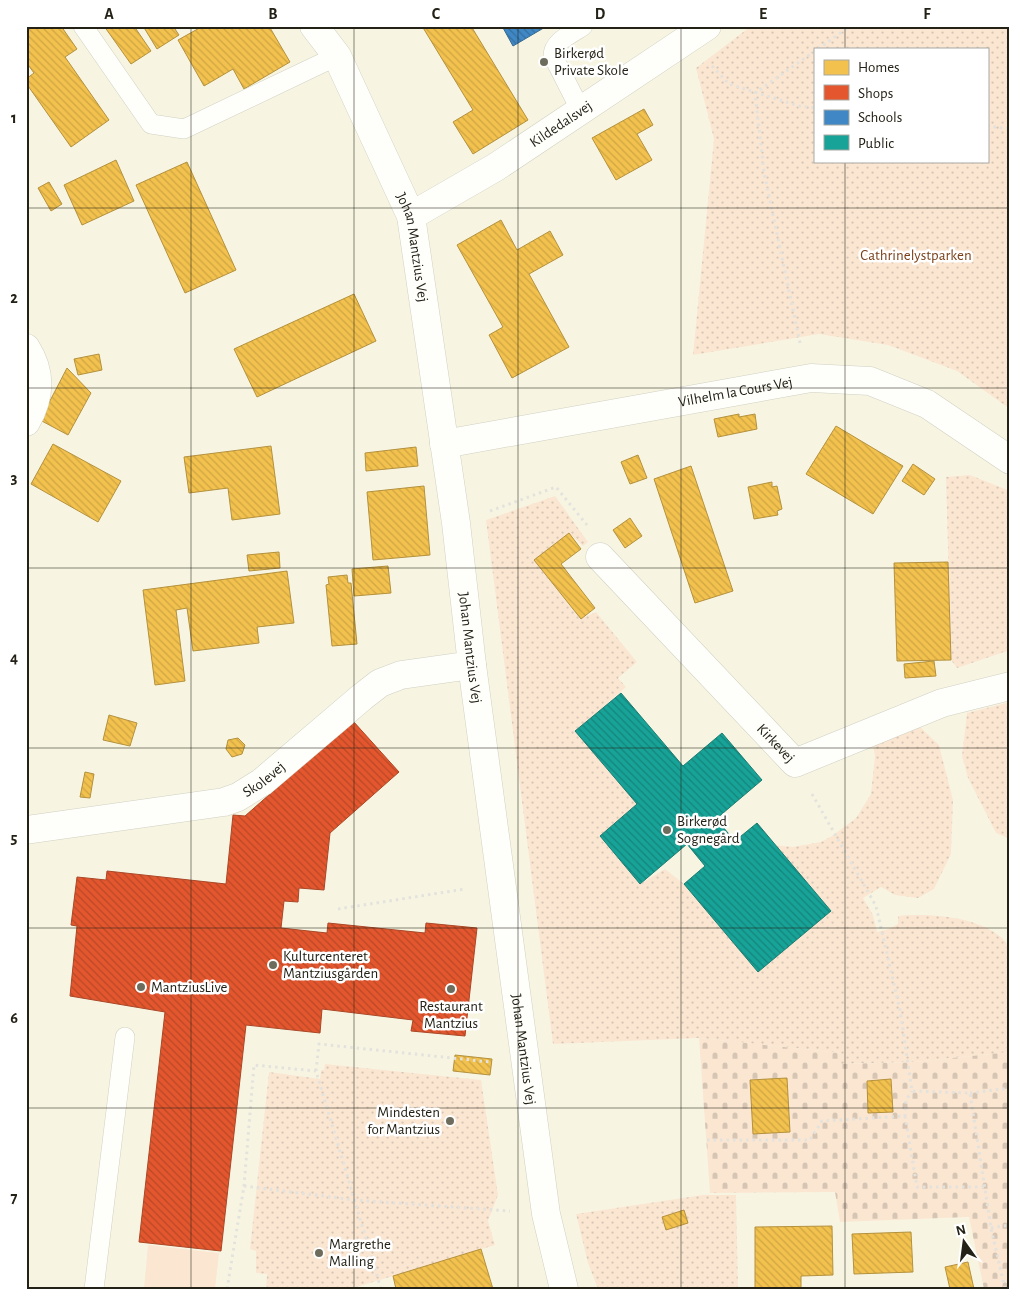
<svg xmlns="http://www.w3.org/2000/svg" width="1036" height="1315" font-family="'Alegreya Sans',sans-serif">
<style>
.green{fill:url(#green-dots);fill-rule:evenodd}
.cemetery{fill:url(#cemetery-stones)}
.pitch{fill:#fbe6d2}
.homes{fill:url(#homes-back-hatch);stroke:#b4913d}
.shops{fill:url(#shops-back-hatch);stroke:#aa4727}
.schools{fill:url(#schools-back-hatch);stroke:#376990}
.public{fill:url(#public-back-hatch);stroke:#1b7c71}
.lines{fill:none;stroke-linecap:round;stroke-linejoin:round}
.service-casing{stroke:#d1d0c0;stroke-width:20}
.minor-casing{stroke:#d1d0c0;stroke-width:29}
.path{stroke:#e3e2dc;stroke-width:3;stroke-dasharray:2.5 4;stroke-linecap:butt}
.service{stroke:#fefefb;stroke-width:19}
.minor{stroke:#fefefb;stroke-width:28}
.grid{fill:none;stroke:#242216;stroke-width:1;stroke-opacity:0.55}
.poi-dot{fill:#6e6c5d;stroke:#fff;stroke-width:2}
.labels{text-anchor:middle;dominant-baseline:central;stroke-width:5;stroke-linejoin:round;paint-order:stroke}
.poi-label{font-size:15px;fill:#242216;stroke:#fff;text-anchor:start}
.street-label{font-size:15px;fill:#242216;stroke:#fff}
.park-label{font-size:15px;fill:#7b411b;stroke:#fff}
.neatline{fill:none;stroke:#242216;stroke-width:2}
.grid-label{font-size:16px;text-anchor:middle;font-weight:bold;fill:#242216}
</style>
<defs>
<pattern id="green-dots" width="8" height="8" patternUnits="userSpaceOnUse" patternTransform="scale(1.25)"><rect width="8" height="8" fill="#fbe6d2"/><path d="M2 2h.1M6 6h.1" fill="none" stroke="#d7c5b4" stroke-width="1.8" stroke-linecap="round"/></pattern>
<pattern id="cemetery-stones" width="16" height="16" patternUnits="userSpaceOnUse" patternTransform="scale(1.25)"><rect width="16" height="16" fill="#fbe6d2"/><path d="M2 7V4a2 2 0 0 1 4 0v3zM10 15v-3a2 2 0 0 1 4 0v3z" fill="#d7c5b4"/></pattern>
<pattern id="homes-back-hatch" width="6" height="6" patternUnits="userSpaceOnUse" patternTransform="scale(1.25)"><rect width="6" height="6" fill="#f2c14e"/><path d="M-1 5l2 2M0 0l6 6M5-1l2 2" fill="none" stroke="#cfa643"/></pattern>
<pattern id="shops-back-hatch" width="6" height="6" patternUnits="userSpaceOnUse" patternTransform="scale(1.25)"><rect width="6" height="6" fill="#e4572e"/><path d="M-1 5l2 2M0 0l6 6M5-1l2 2" fill="none" stroke="#b94826"/></pattern>
<pattern id="schools-back-hatch" width="6" height="6" patternUnits="userSpaceOnUse" patternTransform="scale(1.25)"><rect width="6" height="6" fill="#3f88c5"/><path d="M-1 5l2 2M0 0l6 6M5-1l2 2" fill="none" stroke="#356f9f"/></pattern>
<pattern id="public-back-hatch" width="6" height="6" patternUnits="userSpaceOnUse" patternTransform="scale(1.25)"><rect width="6" height="6" fill="#17a398"/><path d="M-1 5l2 2M0 0l6 6M5-1l2 2" fill="none" stroke="#15847b"/></pattern>
</defs>
<rect width="100%" height="100%" fill="#f7f5e2"/>
<path class="green" d="M751 26H1010V409L957 371 888 345 819 334 693 355 714 139 696 68ZM815 49H987V161H815Z
M970 475 1010 491V650L957 668 951 660 946 477Z
M555 496 588 542 583 546 569 533 534 560 580 619 596 612 637 662 618 678 626 687 576 731 637 804 600 837 640 884 665 869 684 884 758 972 831 911 773 845 793 847 821 842 832 836 856 818 871 794 875 756 873 745 919 726 939 745 953 800 951 854 934 889 918 898 895 895 881 887 863 898 873 915 877 932 889 929 898 924V916C929 913 981 916 1005 941 1008 944 1008 950 1010 955V1052L914 1062 841 1064 840 1053 699 1038 553 1044 486 520Z
M1010 702V839L996 833 968 778 962 756 967 713Z
M325 1064 481 1080 498 1195 488 1221 495 1245 350 1289H266L267 1274 256 1273V1251L250 1249 269 1072 320 1079 321 1070H324Z
M703 1195H736L738 1289H598L588 1263 576 1214Z"/>
<path class="cemetery" d="M699 1038 841 1053V1064L914 1062 1010 1052V1289H984L969 1217 840 1222 835 1192 710 1193Z"/>
<path class="pitch" d="M148 1245 219 1253 215 1289H144Z"/>
<path class="homes" d="M26 26H61L77 49 65 57 109 120 71 147 26 83V79L34 73 26 62Z
M104 26H134L151 51 131 64Z
M143 26H173L179 35 157 49Z
M203 26H269L290 62 244 89 233 69 204 86 178 40Z
M422 26H471L528 120 473 154 453 122 473 110Z
M644 109 653 125 637 134 652 160 616 180 592 138Z
M116 160 134 201 82 225 64 185Z
M187 162 236 270 185 293 136 185Z
M49 182 62 204 51 211 38 188Z
M501 220 517 250 550 231 563 255 529 274 569 347 512 378 489 335 503 327 457 245Z
M354 294 376 341 257 397 234 349Z
M99 354 102 370 78 375 74 359Z
M67 368 91 393 68 435 40 420Z
M739 414V417L755 414 757 429 718 437 714 419Z
M836 426 903 466 873 514 806 474Z
M53 444 121 481 98 522 31 484Z
M271 446 280 514 232 520 228 488 189 493 184 457Z
M416 447 418 466 366 471 365 453Z
M638 455 647 478 630 484 621 462Z
M913 464 935 479 924 495 902 481Z
M691 466 733 591 695 603 654 479Z
M772 482V487L777 486 782 509 777 511 778 515 754 519 748 487Z
M424 486 430 555 373 560 367 492Z
M630 518 642 536 625 548 613 530Z
M569 533 581 549 561 564 595 608 581 619 534 560Z
M279 552 280 568 249 571 247 555Z
M948 562 951 660 897 661 894 563Z
M388 566 391 593 354 596 352 569Z
M287 571 294 623 257 627 259 643 193 651 187 608 176 610 185 681 155 685 143 590Z
M347 575 348 583H351L357 644 332 646 326 585 329 584 328 577Z
M934 661 936 676 905 678 904 664Z
M109 715 137 723 130 746 103 740Z
M238 738 245 745 242 754 232 757 226 749 228 740Z
M85 772 94 774 90 798 80 797Z
M455 1055 492 1059 490 1075 453 1071Z
M787 1078 790 1132 753 1134 750 1080Z
M891 1079 893 1112 868 1113 867 1081Z
M684 1210 688 1223 666 1230 662 1217Z
M832 1226 833 1275 801 1276V1289H755V1227Z
M911 1232 913 1272 854 1274 852 1234Z
M481 1249 493 1289H396L393 1276Z
M968 1262 974 1289H950L945 1267Z"/>
<path class="shops" d="M353 721 399 772 330 833 324 890 299 888 298 902 284 901 281 928 327 933 328 923 425 933 426 923 477 928 465 1036 411 1031 413 1020 322 1009 320 1033 246 1025 221 1251 139 1242 165 1012 70 996 77 926 71 925 77 877 106 880 107 871 226 884 233 815 245 816Z"/>
<path class="schools" d="M502 26H547L513 46Z"/>
<path class="public" d="M621 693 683 766 722 733 762 780 716 819 735 841 757 823 831 911 758 972 684 884 705 866 687 844 640 884 600 836 637 804 575 731Z"/>
<g class="lines">
<g class="service-casing">
<path id="service" d="M83 26 151 124 184 129 337 56
M581 111 553 56C553 41 572 34 583 26
M94 1289 125 1037"/>
</g>
<g class="minor-casing">
<g id="minor">
<path id="s1" d="M314 26 337 56 411 216 456 523 472 665 546 1214 564 1289"/>
<path id="s2" d="M411 216 496 167 707 26"/>
<path d="M26 348C42 373 41 396 26 422"/>
<path id="s3" d="M444 444 811 378 870 381 927 404 1010 460"/>
<path id="s4" d="M600 557 795 763 942 703 1010 686"/>
<path id="s5" d="M26 830 224 802 238 797 262 782 362 697 380 683 401 675 472 665"/>
</g>
</g>
<path class="path" d="M818 49 850 26
M712 66 729 84 799 106 815 108
M987 126 1010 129
M800 343 764 172 755 93 815 51
M490 511 556 487 587 525
M812 794 876 906 900 1010 912 1091 970 1093 991 1228 1005 1289
M338 909 465 889
M970 1093 1010 1088
M905 1116 917 1187H984
M707 1140H810L822 1121 905 1116 906 1100 912 1091
M244 1186 354 1200 510 1211
M991 1228 1010 1225
M227 1289 244 1186 254 1065 316 1071
M381 1289 316 1071 319 1044 490 1062"/>
<use href="#service" class="service"/>
<use href="#minor" class="minor"/>
</g>
<path class="grid" d="M191 26V1289M354 26V1289M518 26V1289M681 26V1289M845 26V49M845 161V1289M26 208H1010M26 388H1010M26 568H1010M26 748H1010M26 928H1010M26 1108H1010"/>
<g class="poi-dot">
<circle cx="544" cy="62" r="5"/>
<circle cx="667" cy="830" r="5"/>
<circle cx="273" cy="965" r="5"/>
<circle cx="141" cy="987" r="5"/>
<circle cx="451" cy="989" r="5"/>
<circle cx="450" cy="1121" r="5"/>
<circle cx="319" cy="1253" r="5"/>
</g>
<g class="labels">
<g class="poi-label">
<text x="554" y="53">Birkerød<tspan x="554" dy="17">Private Skole</tspan></text>
<text x="677" y="821">Birkerød<tspan x="677" dy="17">Sognegård</tspan></text>
<text x="283" y="956">Kulturcenteret<tspan x="283" dy="17">Mantziusgården</tspan></text>
<text x="151" y="987">MantziusLive</text>
<text x="451" y="1006" text-anchor="middle">Restaurant<tspan x="451" dy="17">Mantzius</tspan></text>
<text x="440" y="1112" text-anchor="end">Mindesten<tspan x="440" dy="17">for Mantzius</tspan></text>
<text x="329" y="1244">Margrethe<tspan x="329" dy="17">Malling</tspan></text>
</g>
<g class="street-label">
<text stroke="none"><textPath href="#s2" startOffset="176">Kildedalsvej</textPath></text>
<text stroke="none"><textPath href="#s1" startOffset="245">Johan Mantzius Vej</textPath></text>
<text stroke="none"><textPath href="#s3" startOffset="296">Vilhelm la Cours Vej</textPath></text>
<text stroke="none"><textPath href="#s1" startOffset="650">Johan Mantzius Vej</textPath></text>
<text stroke="none"><textPath href="#s4" startOffset="256">Kirkevej</textPath></text>
<text stroke="none"><textPath href="#s5" startOffset="246">Skolevej</textPath></text>
<text stroke="none"><textPath href="#s1" startOffset="1055">Johan Mantzius Vej</textPath></text>
</g>
<g class="park-label">
<text x="916" y="255">Cathrinelystparken</text>
</g>
</g>
<rect width="1036" height="1315" fill="none" stroke="#ffffff" stroke-width="55"/>
<rect x="814" y="48" width="175" height="115" fill="#ffffff" stroke="#a7a7a2"/>
<rect x="824" y="60" width="25" height="15" fill="#f2c14e" stroke="#a7a7a2"/>
<text x="858" y="72" font-size="15" fill="#242216">Homes</text>
<rect x="824" y="85" width="25" height="15" fill="#e4572e" stroke="#a7a7a2"/>
<text x="858" y="98" font-size="15" fill="#242216">Shops</text>
<rect x="824" y="110" width="25" height="15" fill="#3f88c5" stroke="#a7a7a2"/>
<text x="858" y="122" font-size="15" fill="#242216">Schools</text>
<rect x="824" y="135" width="25" height="15" fill="#17a398" stroke="#a7a7a2"/>
<text x="858" y="148" font-size="15" fill="#242216">Public</text>
<g transform="translate(964 1242) rotate(346)" stroke="#ffffff" stroke-width="4" paint-order="stroke">
<path d="M0-4L9 19L0 12L-9 19Z" fill="#242216"/>
<text y="-8" font-size="14" font-weight="bold" text-anchor="middle" fill="#242216">N</text>
</g>
<rect x="28" y="28" width="980" height="1260" class="neatline"/>
<g class="grid-label">
<text x="109" y="19">A</text>
<text x="273" y="19">B</text>
<text x="436" y="19">C</text>
<text x="600" y="19">D</text>
<text x="763" y="19">E</text>
<text x="927" y="19">F</text>
<text x="14" y="123">1</text>
<text x="14" y="303">2</text>
<text x="14" y="483">3</text>
<text x="14" y="663">4</text>
<text x="14" y="843">5</text>
<text x="14" y="1023">6</text>
<text x="14" y="1203">7</text>
</g>
</svg>
